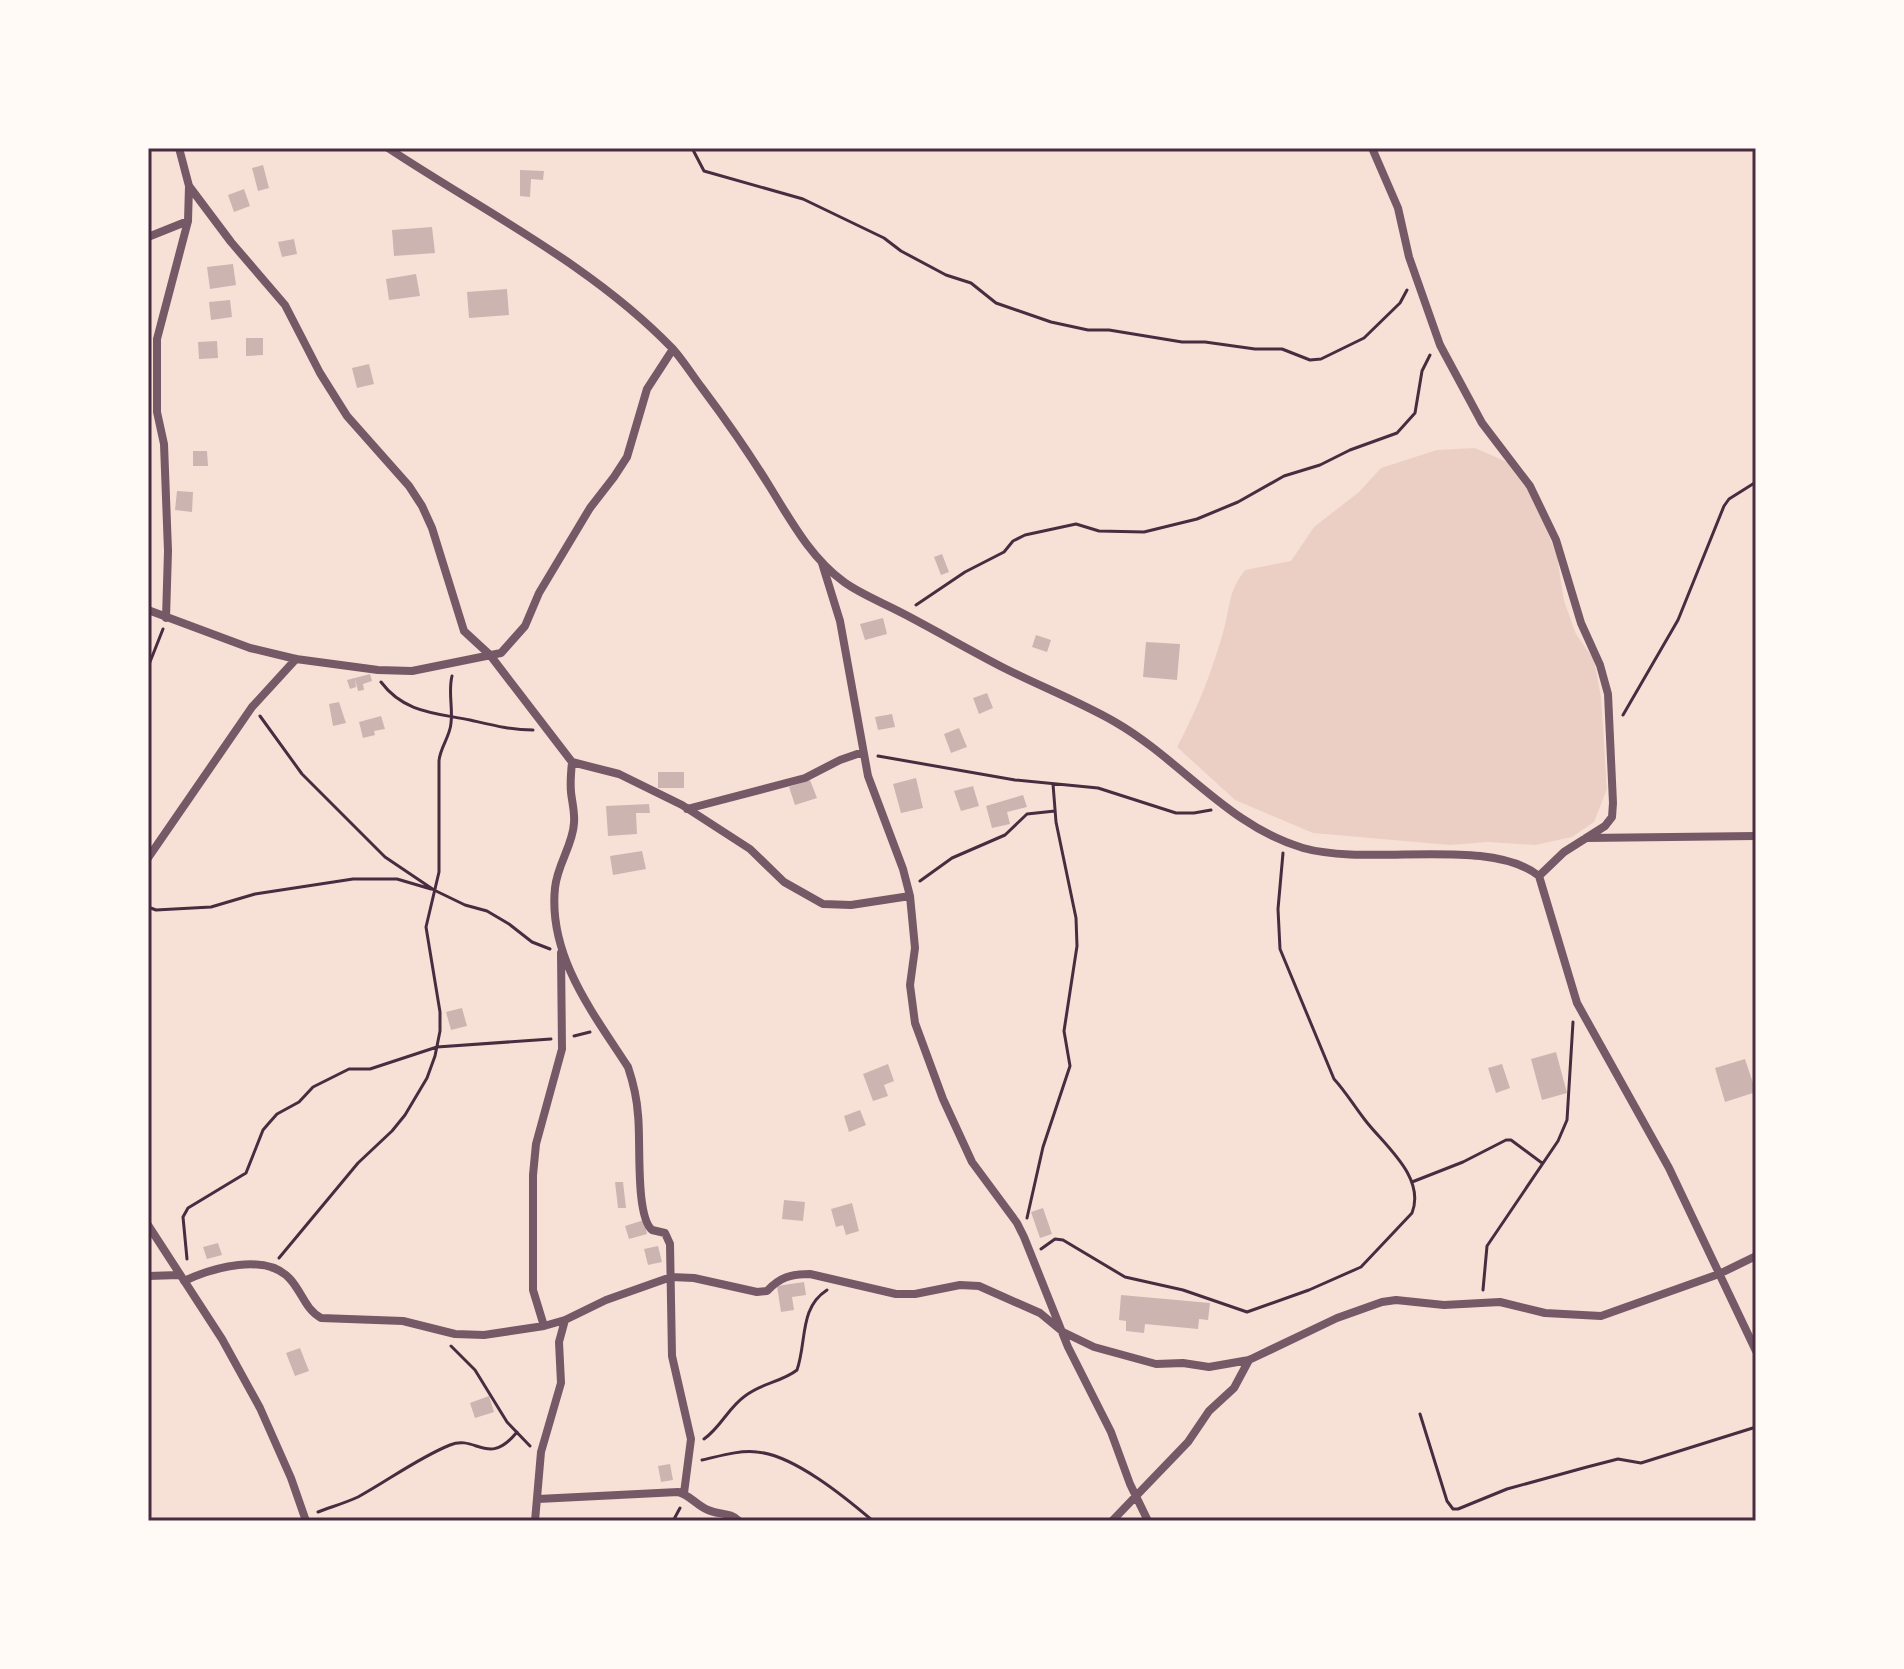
<svg xmlns="http://www.w3.org/2000/svg" width="1904" height="1669" font-family="'Work Sans',sans-serif">
<style>
.green{fill:#ebcfc5}
.building{fill:#ccb4b1}
.lines{fill:none;stroke-linecap:round;stroke-linejoin:round}
.path{stroke:#4a2c40;stroke-width:3}
.minor{stroke:#755966;stroke-width:8}
.neatline{fill:none;stroke:#4a2c40;stroke-width:3}
</style>
<rect width="100%" height="100%" fill="#f7e1d7"/>
<path class="green" d="M1475 448 1507 462 1527 489 1541 516 1557 556 1564 601 1576 634 1594 660 1601 697 1607 789 1594 822 1572 837 1535 845 1488 842 1450 845 1313 833 1235 800 1177 747C1197 710 1213 669 1224 629 1231 602 1228 593 1245 570L1291 561 1314 527 1359 492 1381 468 1437 450Z"/>
<path class="building" d="M263 165 269 188 258 191 252 168Z
M520 170 544 171 543 180 531 179 530 197 520 196Z
M244 189 250 206 234 212 228 195Z
M432 227 435 253 394 256 392 230Z
M294 239 297 254 282 257 278 242Z
M233 264 236 285 210 289 207 267Z
M416 274 420 296 389 300 386 279Z
M507 289 509 315 469 318 467 292Z
M230 300 232 317 211 320 209 302Z
M246 338H263V355L246 356Z
M217 341 218 358 199 359 198 342Z
M369 364 374 384 357 388 352 368Z
M193 451H207L208 466H193Z
M177 491 193 492 192 512 175 510Z
M942 554 949 572 941 575 934 557Z
M883 618 887 634 865 640 860 624Z
M1036 635 1051 640 1047 652 1032 647Z
M1146 642 1180 644 1177 680 1143 677Z
M370 674 372 681 363 684 364 690 358 691 355 679 356 687 350 689 347 680Z
M987 693 993 708 979 714 973 698Z
M339 702 346 723 333 726 329 704Z
M892 714 895 727 878 730 875 717Z
M381 716 385 729 374 731 375 735 363 738 359 722Z
M959 728 967 747 951 753 944 734Z
M658 772H684V788H658Z
M916 778 923 808 901 813 893 784Z
M810 780 817 798 795 805 789 787Z
M973 786 979 806 961 811 954 791Z
M1023 795 1027 807 1007 812 1010 824 992 828 986 806Z
M649 804 650 813H636L637 834 608 836 606 806Z
M642 851 646 869 613 875 610 856Z
M462 1008 467 1026 451 1030 446 1012Z
M1556 1052 1567 1093 1542 1100 1531 1059Z
M1745 1059 1756 1092 1725 1102 1715 1068Z
M888 1064 894 1081 884 1085 888 1096 873 1101 863 1074Z
M1502 1064 1510 1088 1496 1093 1488 1068Z
M860 1110 866 1125 849 1132 844 1116Z
M615 1182H623L626 1208H618Z
M784 1200 805 1202 803 1221 782 1219Z
M852 1203 859 1231 846 1235 843 1225 836 1227 831 1209Z
M1043 1208 1052 1234 1040 1238 1031 1212Z
M644 1220 647 1234 629 1239 625 1226Z
M218 1243 222 1255 207 1259 203 1247Z
M658 1246 662 1262 648 1265 644 1249Z
M804 1282 806 1295 792 1297 794 1310 781 1312 777 1286Z
M1121 1295 1210 1303 1208 1320 1199 1319 1198 1329 1145 1324 1144 1333 1126 1331V1321L1119 1320Z
M300 1348 309 1371 295 1376 286 1353Z
M489 1396 494 1412 475 1418 470 1403Z
M670 1464 673 1480 661 1482 658 1466Z"/>
<g class="lines">
<path class="path" d="M692 148 704 171 803 199 884 238 901 251 946 275 971 283 996 303 1051 322 1088 330H1109L1182 342H1205L1255 349H1282L1310 360 1321 359 1364 338 1400 303 1407 290
M916 605 965 572 1004 552 1013 541 1025 535 1076 524 1099 531 1144 532 1197 519 1238 502 1284 476 1320 465 1350 450 1397 433 1415 413 1422 371 1430 355
M148 667 163 629
M381 682C404 713 436 713 470 720 492 725 511 730 533 730
M1623 715 1678 620 1724 506 1729 499 1756 482
M260 716 302 774 385 857 434 890 465 905 487 911 509 924 532 942 550 949
M878 756 1015 780 1098 788 1176 813H1194L1211 810
M920 881 952 858 1005 835 1027 814 1055 811
M148 907 156 910 211 907 255 894 353 879H397L431 889
M574 1036 590 1032
M1412 1182 1463 1162 1506 1140H1511L1542 1163
M1027 1218 1043 1147 1070 1066 1064 1031 1077 946 1076 918 1056 822 1053 784
M1041 1249 1055 1239 1063 1240 1125 1277 1183 1290 1247 1312 1309 1290 1361 1267 1412 1213C1426 1177 1384 1145 1365 1120 1354 1106 1346 1092 1334 1079L1280 949 1278 909 1283 853
M279 1258 358 1163 392 1131 405 1115 427 1078 435 1056 440 1031V1012L426 927 439 872V761C440 747 450 737 451 723 453 707 448 692 452 676
M187 1259 183 1217 188 1208 246 1173 263 1130 269 1123 277 1114 299 1102 313 1087 349 1069H370L437 1047 551 1039
M1483 1290 1487 1246 1558 1141 1567 1120 1573 1022
M451 1346 475 1370 507 1422 530 1446
M1420 1414 1447 1501 1453 1509H1458L1507 1489 1587 1467 1618 1459 1641 1463 1756 1427
M704 1439C721 1427 728 1408 745 1396 761 1383 782 1382 797 1370 807 1341 799 1308 827 1290
M702 1460C720 1456 739 1450 757 1452 794 1455 846 1498 873 1521
M318 1512C331 1507 345 1503 358 1497 389 1480 418 1458 450 1445 476 1434 488 1468 517 1432
M673 1521 680 1508"/>
<path class="minor" d="M179 148 189 186 231 242 285 305 320 373 347 416 409 486 422 506 432 528 464 631 490 655 572 762 619 774 682 805 750 849 784 882 823 904 851 905 910 896
M388 148C483 211 592 265 672 348 683 360 692 375 702 388 726 420 749 453 770 487 791 521 811 558 844 582 862 595 886 604 906 615 940 633 973 652 1006 669 1042 687 1080 702 1115 722 1181 760 1228 826 1303 848 1370 867 1489 836 1539 876L1577 1003 1669 1168 1756 1351
M1372 148 1398 208 1409 257 1440 345 1482 423 1530 486 1556 540 1581 623 1600 665 1608 694 1613 803 1612 817 1605 826 1564 852 1539 876
M148 237 188 221
M822 563 840 621 868 776 903 869 910 896 915 948 910 985 915 1023 943 1099 972 1162 1017 1223 1024 1237 1068 1347 1111 1432 1130 1484 1148 1521
M148 610 250 648 296 659 378 670 412 671 501 653 525 626 539 593 590 508 614 477 627 457 647 389 673 349
M166 618 168 551 164 444 157 412V339L188 221 189 186
M572 762C571 772 570 782 571 792 572 802 575 813 574 823 573 845 557 865 555 888 548 956 593 1013 628 1067 633 1082 637 1098 638 1115 641 1140 635 1215 652 1230L665 1233 670 1244 672 1356 691 1439 684 1493
M687 809 805 778 840 760 863 752
M1586 838 1756 836
M148 858 252 707 296 659
M148 1225 222 1339 260 1408 291 1478 306 1521
M148 1276 179 1275
M184 1281C212 1268 266 1252 290 1279 302 1292 305 1309 321 1318L403 1321 455 1334 484 1335 544 1326 565 1320 606 1300 671 1277 694 1278 757 1292 767 1291C780 1277 791 1274 810 1274L896 1294H915L960 1285 979 1286 1040 1313 1063 1332 1094 1347 1156 1364 1183 1363 1209 1367 1249 1360 1337 1318 1382 1302 1396 1300 1444 1305 1500 1302 1545 1313 1601 1316 1719 1274 1756 1256
M544 1326 533 1290V1175L536 1144 562 1049 561 953
M538 1499 678 1492C690 1495 696 1505 708 1510 719 1515 731 1512 739 1521
M535 1521 541 1452 561 1383 559 1342 565 1320
M1112 1521 1188 1442 1209 1411 1234 1388 1249 1360"/>
</g>
<rect width="1904" height="1669" fill="none" stroke="#fffaf5" stroke-width="300"/>
<rect x="150" y="150" width="1604" height="1369" class="neatline"/>
</svg>
